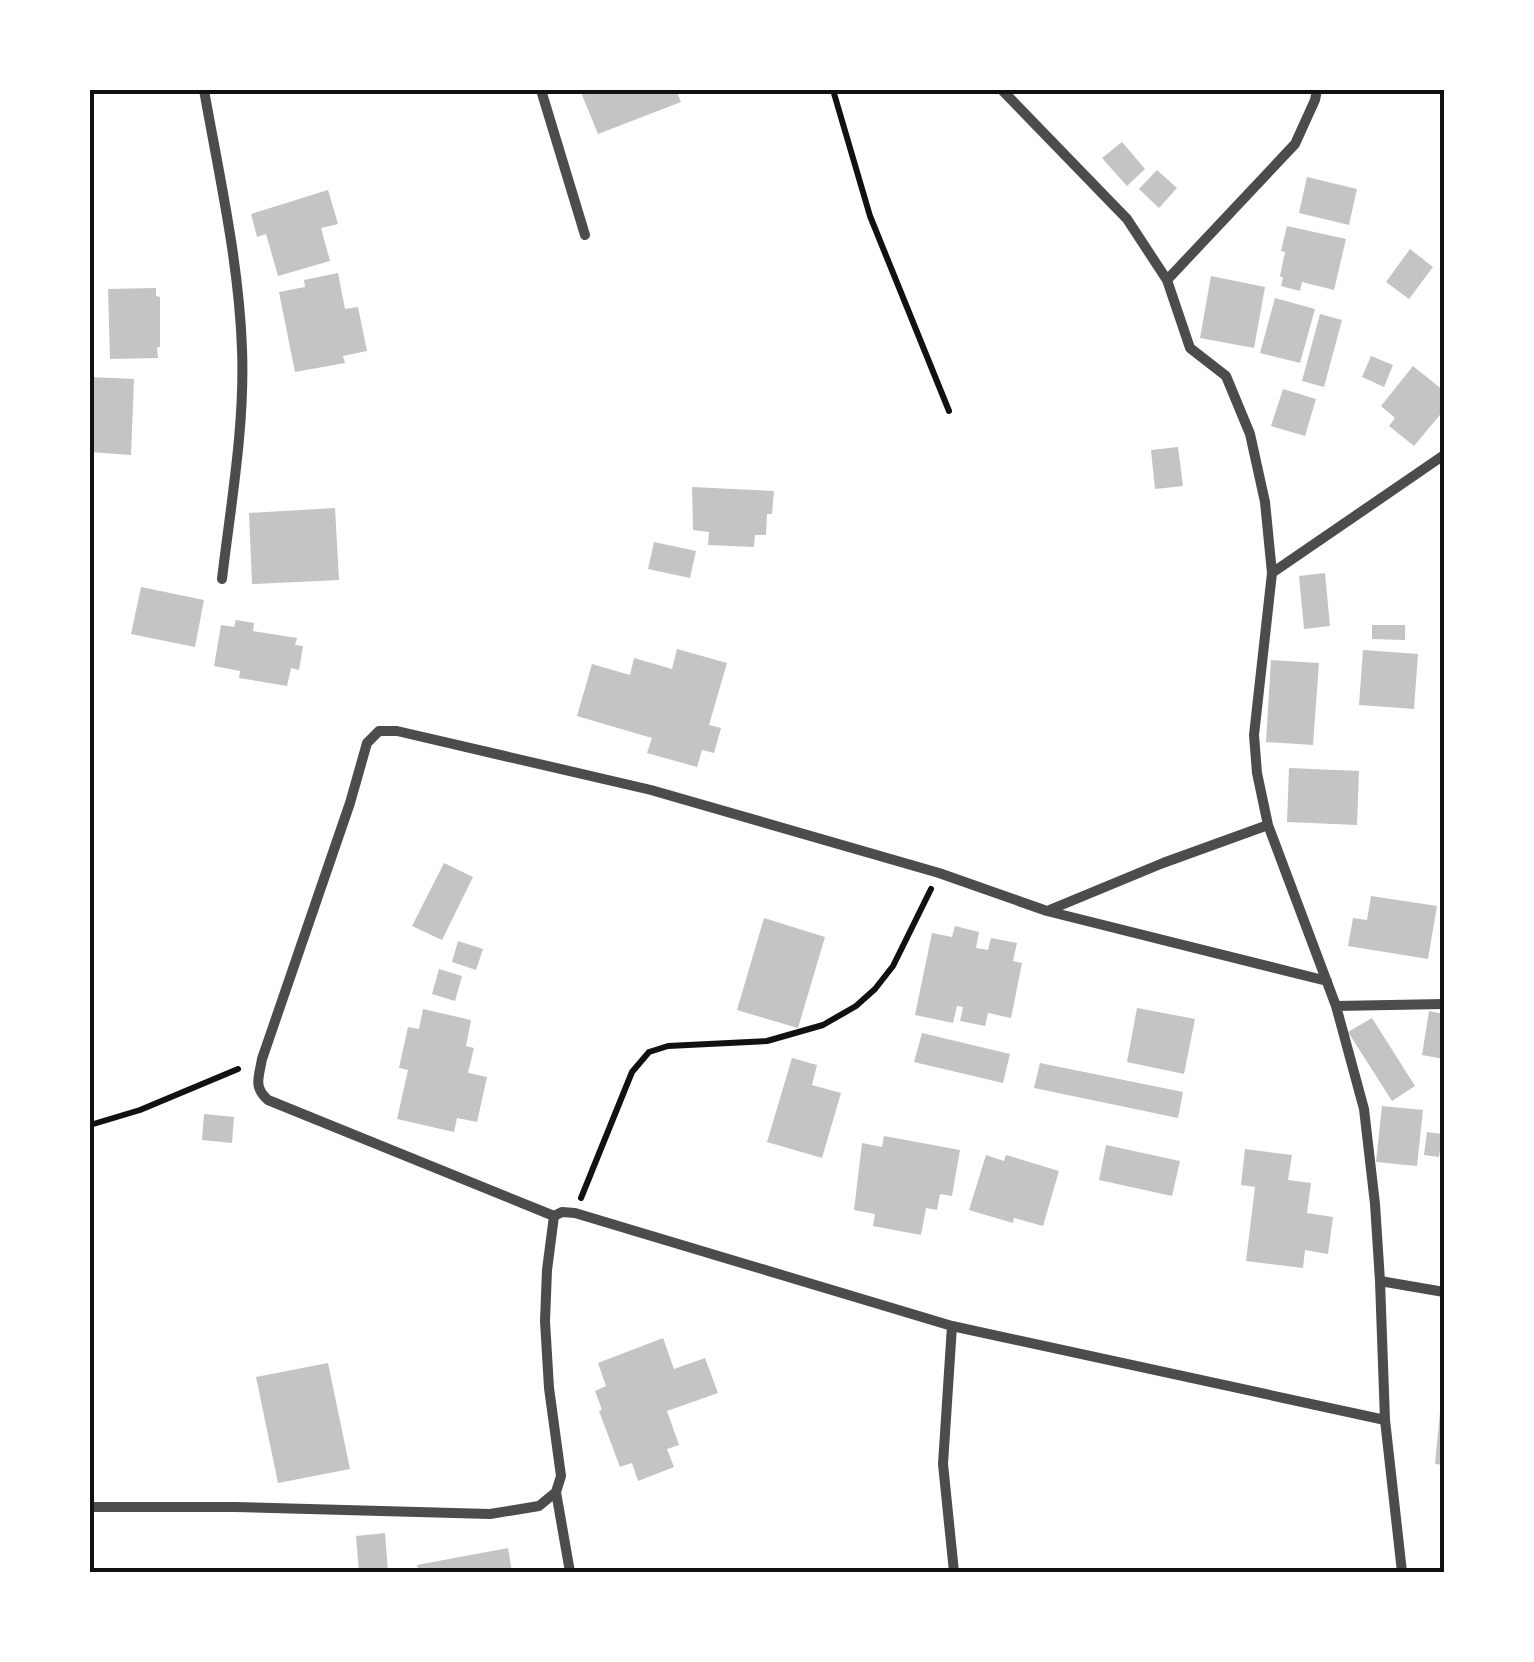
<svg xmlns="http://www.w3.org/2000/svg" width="1534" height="1662" font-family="'Sofia Sans Condensed',sans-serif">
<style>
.building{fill:#c4c4c4}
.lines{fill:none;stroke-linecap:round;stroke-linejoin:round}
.path{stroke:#111;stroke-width:6}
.minor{stroke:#4c4c4c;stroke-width:10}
.neatline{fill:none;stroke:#111;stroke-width:4}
</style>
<rect width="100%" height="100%" fill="#fff"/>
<path class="building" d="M580 90H676L681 102 598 134Z
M1122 142 1145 169 1127 186 1102 158Z
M1157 170 1177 188 1159 208 1139 189Z
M1307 177 1357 189 1349 225 1299 213Z
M328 190 338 224 321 228 330 261 278 276 266 234 257 237 251 214Z
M1287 226 1346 239 1334 290 1302 282 1300 291 1281 286 1283 278 1280 276 1285 252 1281 251Z
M1410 249 1433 267 1409 299 1386 282Z
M338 273 345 309 358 307 367 351 343 356 345 363 295 372 279 292 305 287 304 280Z
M1211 276 1265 287 1254 348 1200 338Z
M156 288V296L160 297V347H157L158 358 110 359 108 289Z
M1275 298 1315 309 1300 363 1260 353Z
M1320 314 1342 320 1324 387 1302 381Z
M1371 356 1393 365 1384 387 1362 377Z
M1413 366 1444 391V410L1414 446 1389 426 1395 418 1381 406Z
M90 377 134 379 131 455 90 452Z
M1283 389 1316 399 1305 436 1271 426Z
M1178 447 1183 486 1155 489 1151 450Z
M692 487 774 491 772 514H767L766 535H755L754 547 708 545 709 532 693 530Z
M335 508 339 580 252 584 249 513Z
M654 542 696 551 690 578 648 569Z
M1325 573 1330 626 1304 629 1299 576Z
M141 587 204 600 195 647 131 634Z
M236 620 254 623 253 631 297 638 295 645 303 646 299 670 291 668 287 686 239 678 240 671 214 666 221 625 234 627Z
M1372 625H1405V640L1372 639Z
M677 649 727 663 709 725 721 728 714 753 702 750 697 767 647 753 652 738 577 716 592 664 630 675 634 658 672 669Z
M1363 650 1418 654 1414 709 1359 705Z
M1271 660 1319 663 1313 745 1266 742Z
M1289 768 1359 771 1357 825 1287 822Z
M444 863 473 877 442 940 412 926Z
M1371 896 1437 906 1428 959 1348 946 1353 918 1367 920Z
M764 918 825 937 798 1028 737 1010Z
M955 926 979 932 976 948 988 950 991 938 1017 943 1013 961 1022 963 1011 1018 988 1013 985 1026 960 1021 963 1007 957 1006 953 1023 915 1015 932 933 952 937Z
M458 941 483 949 476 970 452 962Z
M439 969 462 976 455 1001 432 994Z
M1137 1008 1195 1019 1184 1074 1127 1062Z
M423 1009 471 1020 466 1046 474 1048 468 1073 487 1077 477 1122 457 1118 454 1132 397 1119 408 1070 399 1068 408 1027 419 1029Z
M1429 1011 1444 1014V1059L1422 1055Z
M1372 1018 1415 1086 1392 1101 1348 1032Z
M922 1033 1010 1054 1003 1083 914 1062Z
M792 1058 817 1065 812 1085 841 1093 822 1158 767 1142Z
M1040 1063 1183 1092 1178 1118 1034 1088Z
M1382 1106 1423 1110 1417 1166 1376 1162Z
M204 1114 234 1117 232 1143 202 1140Z
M1427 1132 1442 1134 1439 1157 1424 1155Z
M884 1136 960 1150 952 1196 940 1194 937 1210 926 1208 921 1235 873 1226 875 1214 854 1210 862 1143 882 1147Z
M1106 1145 1180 1161 1172 1196 1099 1180Z
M1245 1149 1292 1155 1288 1180 1311 1183 1307 1213 1333 1217 1328 1254 1305 1250 1303 1268 1246 1261 1255 1187 1241 1185Z
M986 1155 1004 1161 1006 1155 1059 1171 1043 1226 1014 1218 1013 1223 969 1210Z
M663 1338 674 1369 705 1358 718 1393 667 1411 679 1445 667 1449 674 1467 638 1481 632 1463 620 1467 599 1411 602 1410 595 1391 606 1386 598 1363Z
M328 1363 350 1469 278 1483 256 1377Z
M1441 1402H1444V1465L1435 1464Z
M385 1533 388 1572H359L356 1536Z
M508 1548 512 1572H419L417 1565Z"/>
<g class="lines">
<path class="path" d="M833 90 870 216 949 411
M90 1125 140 1110 238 1069
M581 1198 632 1072 649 1052 668 1046 767 1041 823 1025 856 1006 875 989 893 966 931 889"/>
<path class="minor" d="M204 90C219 175 239 262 242 349 245 425 231 503 222 579
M541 90 585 235
M1002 90 1127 219 1167 280 1190 348 1226 376 1250 434 1265 502 1272 573 1254 735 1257 773 1268 825 1336 1006 1364 1109 1375 1204 1380 1281 1385 1420 1402 1572
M1167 280 1295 144 1315 100 1317 90
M1272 573 1444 455
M1047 911 1163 863 1268 825
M1336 1006 1444 1004
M554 1216 268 1100C253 1087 259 1077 262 1059L350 803 367 743 379 731H397L651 790 939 873 1047 911 1327 981
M1380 1281 1444 1292
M952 1326 943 1464 954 1572
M556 1492 570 1572
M90 1507H235L490 1514 539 1506 556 1492 561 1476 549 1388 545 1321 547 1270 554 1216 562 1212 575 1213 952 1326 1385 1420"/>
</g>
<rect width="1534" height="1662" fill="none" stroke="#ffffff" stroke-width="185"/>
<rect x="92" y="92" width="1350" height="1478" class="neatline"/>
</svg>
